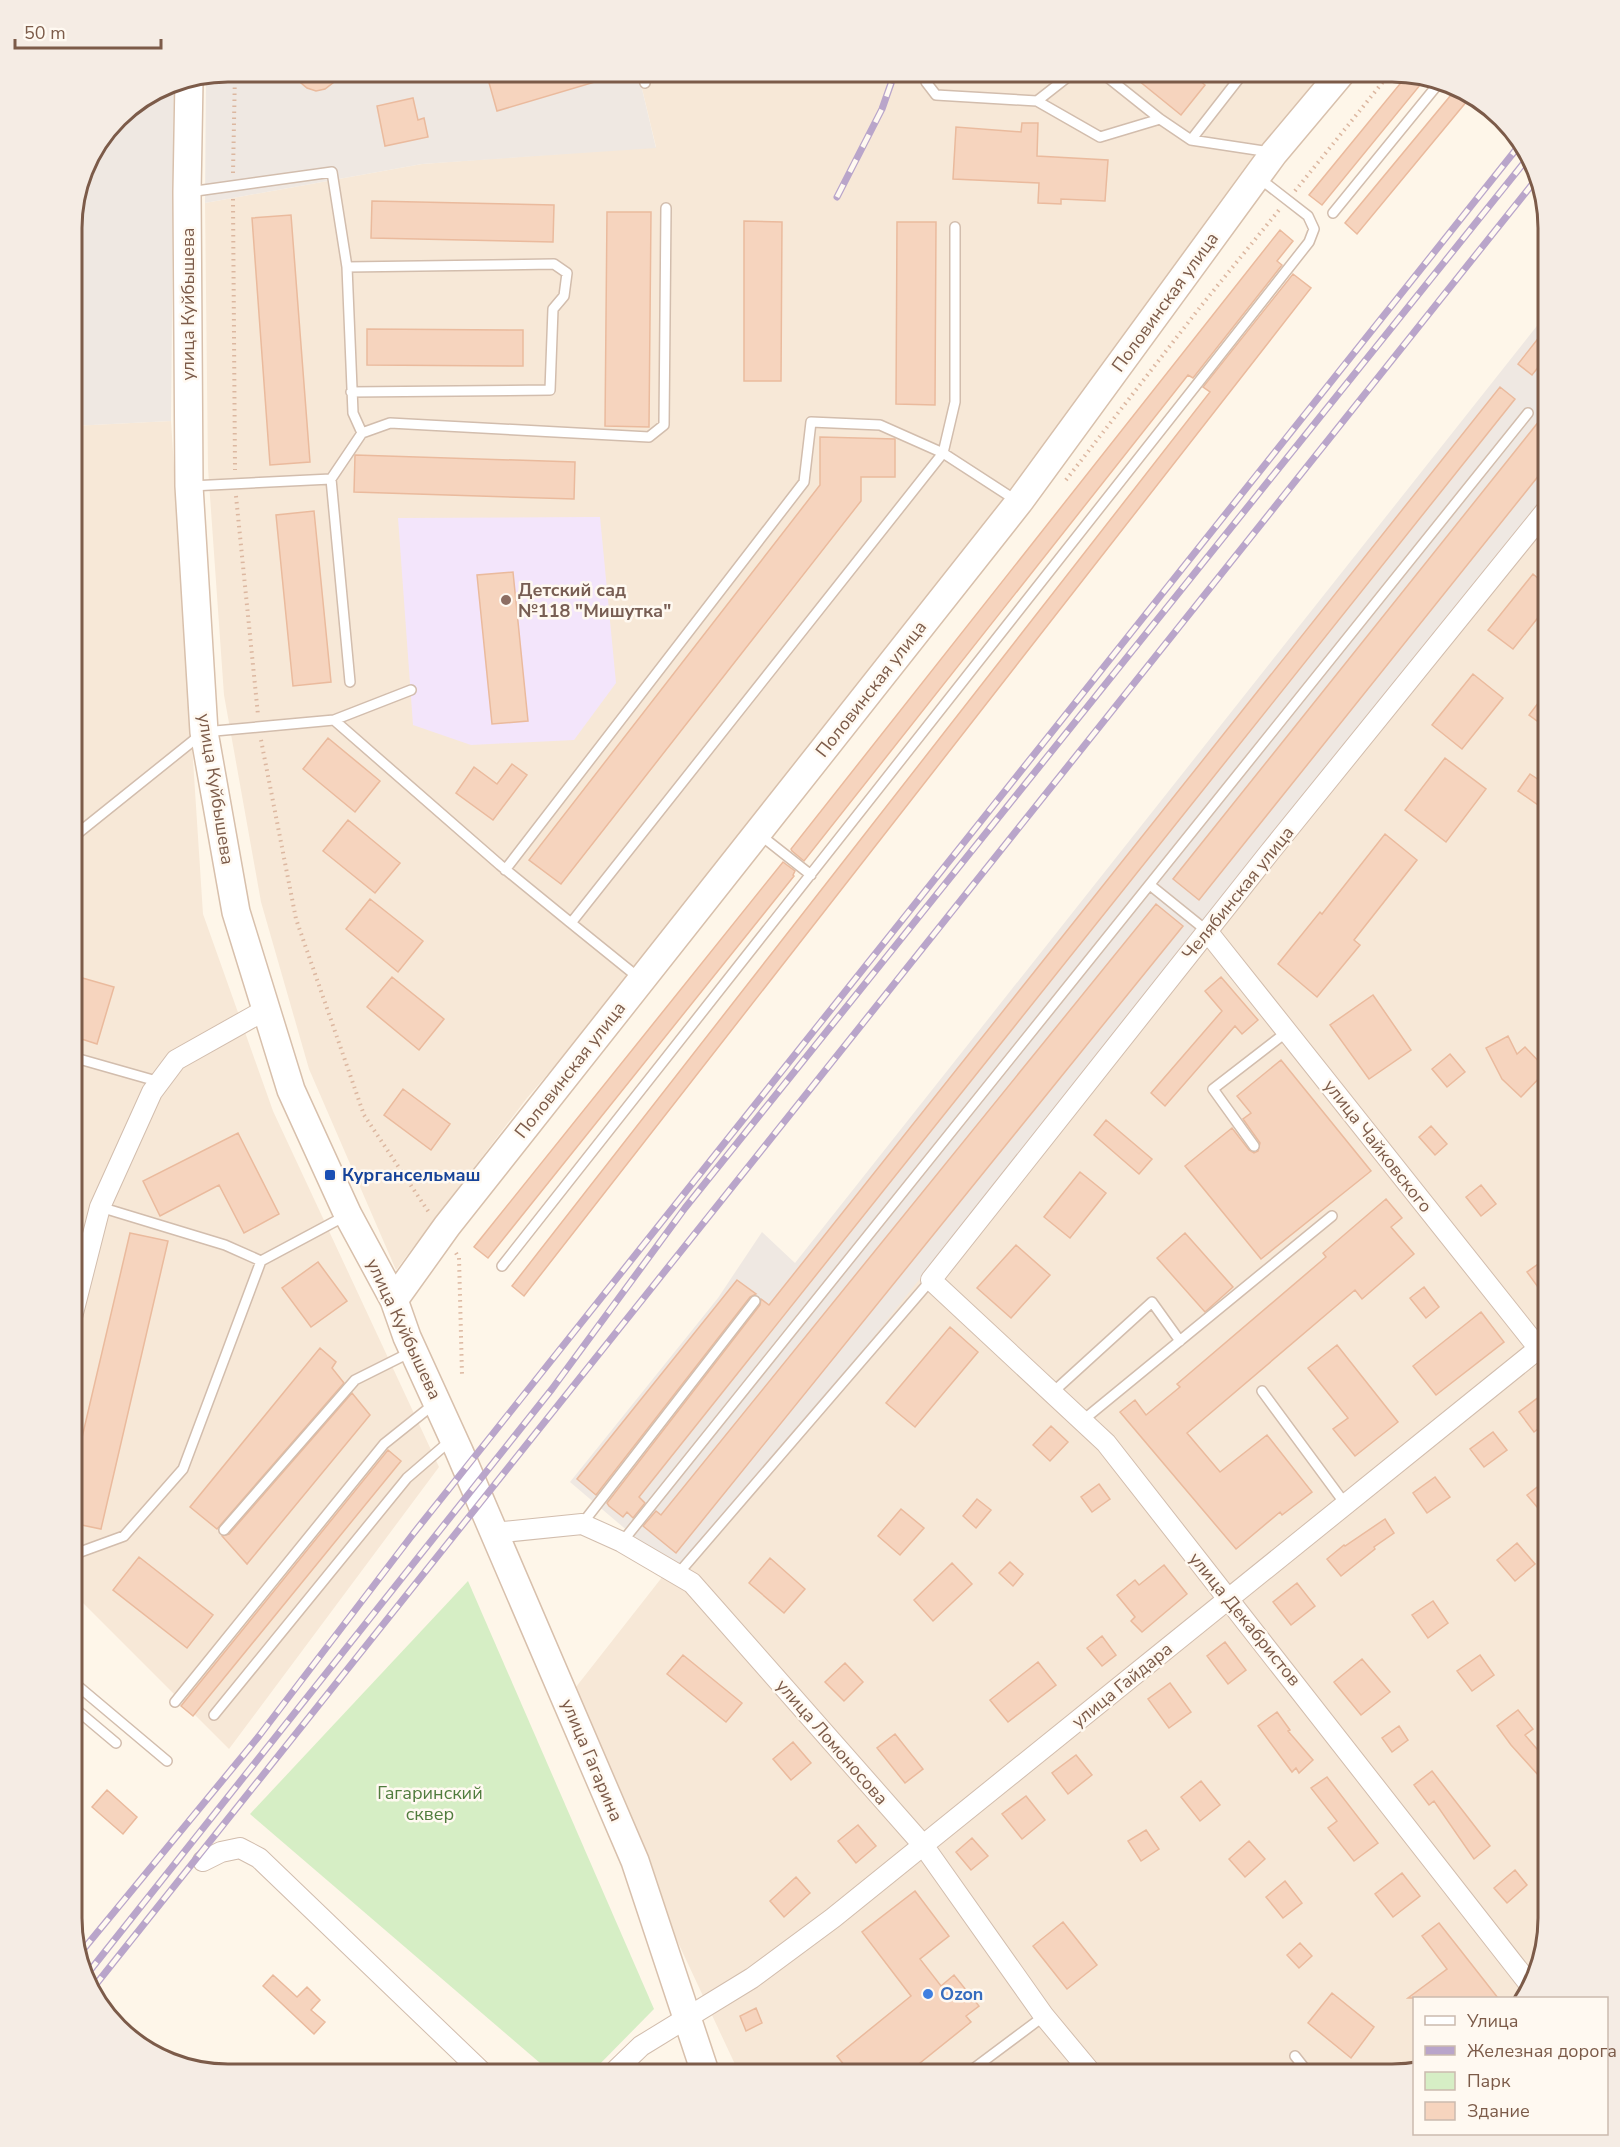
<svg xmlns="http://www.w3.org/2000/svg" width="1620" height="2147" font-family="'Nunito Sans',sans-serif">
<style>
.residential{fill:#f7e8d7}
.industrial{fill:#efe8e2}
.education{fill:#f3e5fb}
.green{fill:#d6eec5}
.building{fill:#f6d4be;stroke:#eaba9d;stroke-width:1.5}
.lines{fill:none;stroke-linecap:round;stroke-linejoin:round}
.lane-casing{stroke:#d2bdad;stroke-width:12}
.street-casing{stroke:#d2bdad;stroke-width:22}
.secondary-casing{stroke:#d8c0ac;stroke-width:30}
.path{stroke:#dcb7a0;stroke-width:4;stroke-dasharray:1.5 4.5;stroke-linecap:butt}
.lane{stroke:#fff;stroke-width:9}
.street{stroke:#fff;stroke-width:20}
.secondary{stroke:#fff;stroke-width:27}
.rail-casing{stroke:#b9a5ca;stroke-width:7}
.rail{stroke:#fff9f1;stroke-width:4.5;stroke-dasharray:14;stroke-linecap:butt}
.education-dot{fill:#8d6e63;stroke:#fff9f1;stroke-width:2}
.transit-dot{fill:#1a4fb4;stroke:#fff9f1;stroke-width:2}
.shop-dot{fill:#3f7fe0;stroke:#fff9f1;stroke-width:2}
.labels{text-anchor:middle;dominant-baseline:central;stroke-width:5;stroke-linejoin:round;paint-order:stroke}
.street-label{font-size:18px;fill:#7c5b49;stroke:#fff9f1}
.education-label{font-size:18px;font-weight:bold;fill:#785e54;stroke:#fff9f1;text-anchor:start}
.transit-label{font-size:18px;font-weight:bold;fill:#164399;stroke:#fff9f1;text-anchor:start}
.park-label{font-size:18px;fill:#507c3d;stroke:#fff9f1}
.shop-label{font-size:18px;font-weight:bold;fill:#366cbe;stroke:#fff9f1;text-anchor:start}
.rim{fill:none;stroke:#7c5b49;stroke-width:3}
</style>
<rect width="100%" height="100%" fill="#fef6e9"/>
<path class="residential" d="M638 72H1342L757 833 527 1098 396 1270 309 1069 261 902 224 695 208 468 205 203 422 164 656 147Z
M171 421 203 914 273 1111 439 1467 229 1749 72 1592V426Z
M1548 514V1919L1527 1997 1526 1998H1414V2068L1392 2075H740L565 1701 921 1247Z"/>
<path class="industrial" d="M228 72H638L656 148 422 164 205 203 206 76Z
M174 83 171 421 72 426V217L88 159 125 111 169 84Z
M1548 312V492L682 1577 570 1482 718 1298 762 1232 795 1263Z"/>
<path class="education" d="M600 517 616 683 574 740 471 745 413 725 398 518Z"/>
<path class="green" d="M468 1581 654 2009 589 2075H554L250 1814Z"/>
<path class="building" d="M288 72H347L325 89 316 91 307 88Z
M486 72H614L615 76 497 111Z
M1128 72H1189L1205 85 1181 115Z
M1408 74 1425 79 1322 205 1309 195Z
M1456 89 1472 95 1357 234 1345 223Z
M413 98 418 120 424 118 428 137 385 146 377 106Z
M1022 123H1038L1037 156 1108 160 1105 201 1061 199V204L1038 203 1039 183 953 179 956 127 1021 132Z
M372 201 554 205 553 242 371 238Z
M607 212H651L649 427 605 426Z
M291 215 310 462 270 465 252 218Z
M744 221 782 222 781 381H744Z
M897 222H936L935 405 896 404Z
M1280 230 1293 241 1277 261 1282 265 1193 378 1188 375 804 861 792 851 791 849Z
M1293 274 1311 288 524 1296 512 1286 1210 392 1203 387Z
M1548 326V355L1532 375 1518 364Z
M367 329 523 330V366L367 365Z
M1500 387 1515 399 639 1497 645 1503 633 1518 627 1512 623 1517 609 1506 607 1503 760 1305 761 1299 769 1305Z
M1548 410V464L1199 900 1173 879Z
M820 437 895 439V477H861V501L561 884 529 860 820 485Z
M355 455 575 462 574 499 354 492Z
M314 511 331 682 293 686 276 515Z
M513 572 528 721 492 724 477 575Z
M1533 574 1548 587V605L1513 649 1488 630Z
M1473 674 1503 698 1462 749 1432 725Z
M1548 690V729L1529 715Z
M328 738 380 781 355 812 303 769Z
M1445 758 1486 789 1446 842 1405 810Z
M512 764 527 775 493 820 456 793 474 767 497 784Z
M1530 774 1548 786V812L1518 791Z
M348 820 400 863 375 893 323 851Z
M1385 834 1417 860 1354 940 1360 945 1317 997 1278 964 1320 912 1322 914Z
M783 862 795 871 793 875 794 876 488 1258 474 1247Z
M370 899 423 941 398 972 346 929Z
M1156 904 1183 926 676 1553 643 1526 656 1511 661 1515Z
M72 975 114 987 97 1044 72 1036Z
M392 977 444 1019 419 1050 367 1007Z
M1221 977 1258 1020 1242 1034 1235 1026 1165 1106 1151 1093 1222 1011 1205 991Z
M1373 995 1411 1050 1369 1079 1330 1025Z
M1508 1036 1517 1054 1525 1047 1547 1070 1521 1097 1502 1079 1486 1048Z
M1450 1054 1465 1072 1447 1087 1432 1069Z
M1281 1060 1371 1171 1261 1259 1185 1166 1232 1128 1249 1150 1254 1153 1258 1151 1260 1143 1243 1119 1251 1113 1237 1096Z
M403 1089 450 1124 431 1150 384 1115Z
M1106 1120 1152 1159 1139 1174 1094 1135Z
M1431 1126 1447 1144 1435 1155 1419 1137Z
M238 1133 279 1214 244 1233 219 1185 160 1216 143 1181Z
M1080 1172 1106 1193 1070 1238 1044 1217Z
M1481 1185 1496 1204 1481 1216 1466 1197Z
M1386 1199 1402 1218 1391 1227 1414 1254 1362 1299 1355 1290 1187 1433 1220 1472 1267 1435 1312 1492 1282 1515 1280 1512 1236 1549 1120 1412 1135 1400 1146 1415 1180 1387 1177 1384 1326 1257 1323 1253Z
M130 1233 168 1241 101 1529 72 1523V1480Z
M1185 1233 1233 1287 1205 1312 1157 1258Z
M1016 1245 1050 1275 1011 1318 977 1288Z
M1548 1257V1301L1527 1272Z
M318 1262 347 1301 311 1327 282 1288Z
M737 1280 756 1294 750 1297 596 1495 577 1479Z
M1424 1287 1439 1307 1426 1318 1410 1298Z
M1481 1312 1504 1342 1436 1395 1413 1366Z
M950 1327 978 1352 915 1427 886 1403Z
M1337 1345 1398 1422 1355 1456 1333 1429 1348 1418 1308 1368Z
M320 1348 336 1362 332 1368 344 1383 217 1529 190 1507Z
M1548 1390V1421L1534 1432 1519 1412Z
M352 1393 370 1415 247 1564 222 1536 229 1534Z
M1051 1426 1068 1442 1050 1461 1033 1445Z
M1493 1432 1507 1450 1484 1467 1470 1449Z
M388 1450 401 1461 193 1716 181 1706Z
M1435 1477 1450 1497 1427 1513 1413 1493Z
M1099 1484 1110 1499 1092 1512 1081 1497Z
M1541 1484 1548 1493V1498L1537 1507 1527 1495Z
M977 1499 991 1510 976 1528 963 1516Z
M901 1509 924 1528 900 1555 878 1536Z
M1385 1519 1394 1533 1374 1547 1375 1549 1341 1576 1327 1559 1344 1545 1345 1546Z
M1517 1543 1535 1564 1515 1581 1497 1560Z
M139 1557 213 1615 187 1648 113 1590Z
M770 1558 805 1589 784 1613 749 1583Z
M1010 1562 1023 1574 1013 1586 999 1573Z
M952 1563 972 1584 933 1621 914 1600Z
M1164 1565 1187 1594 1142 1632 1131 1621 1135 1617 1117 1595 1135 1580 1139 1585Z
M1297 1583 1315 1606 1291 1625 1273 1602Z
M1433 1601 1448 1623 1428 1638 1412 1615Z
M1102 1636 1116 1655 1102 1666 1087 1648Z
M1225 1642 1246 1670 1228 1684 1207 1656Z
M683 1655 742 1703 726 1722 667 1674Z
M1480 1655 1494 1675 1472 1691 1457 1671Z
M1362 1659 1390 1692 1361 1715 1334 1682Z
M1038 1662 1056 1685 1008 1722 990 1700Z
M845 1663 863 1682 844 1701 825 1682Z
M1170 1683 1191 1712 1169 1728 1148 1699Z
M1518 1710 1533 1729 1525 1735 1548 1762V1786L1511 1745 1497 1726Z
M1277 1712 1290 1730 1288 1731 1313 1760 1299 1773 1296 1768 1292 1772 1258 1726Z
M1399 1726 1408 1740 1392 1752 1382 1738Z
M895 1734 923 1769 905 1783 877 1748Z
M793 1742 811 1763 791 1780 773 1759Z
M1076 1755 1092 1775 1068 1794 1052 1773Z
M1432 1771 1490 1846 1474 1859 1434 1801 1429 1805 1414 1785Z
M1327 1777 1378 1843 1354 1861 1328 1828 1337 1821 1311 1788Z
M1201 1781 1220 1805 1200 1821 1181 1797Z
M107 1790 137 1817 123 1834 92 1807Z
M1026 1796 1045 1820 1022 1839 1002 1814Z
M858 1825 876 1846 856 1863 838 1841Z
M1146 1830 1159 1849 1141 1861 1128 1841Z
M972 1838 988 1856 971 1870 956 1852Z
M1249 1841 1265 1859 1245 1877 1229 1859Z
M1515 1870 1527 1885 1507 1903 1494 1888Z
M1402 1873 1420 1896 1393 1917 1375 1894Z
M796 1877 810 1893 784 1917 770 1901Z
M1285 1881 1302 1903 1283 1918 1266 1897Z
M915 1891 949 1936 920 1959 941 1986 954 1975 979 2006 966 2016 971 2022 905 2075H852L837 2056 911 1996 862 1932Z
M1063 1922 1097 1965 1067 1989 1033 1946Z
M1439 1923 1465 1956 1498 1998H1408L1447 1969 1422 1936Z
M1300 1943 1312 1956 1299 1968 1287 1955Z
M273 1975 297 1997 307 1987 320 2000 311 2010 325 2022 314 2034 263 1986Z
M1332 1993 1374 2027 1351 2058 1308 2023Z
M756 2008 762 2023 746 2031 740 2016Z"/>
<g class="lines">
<g class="lane-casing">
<path id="lane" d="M642 72 645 83
M931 72 926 82 936 95 1037 101 1100 137 1160 119
M1101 72 1160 119 1191 140 1270 152
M1037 101 1074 72
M1191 140 1244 72
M189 192 332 172 347 267 353 413 362 433
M1333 213 1439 83
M347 267 554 264 567 273 564 296 553 309 550 390 351 392
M1546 381 1548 378
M331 479 350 682
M191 486 331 479 362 433 390 423 649 437 664 425 666 208
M334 720 500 865 571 923
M759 834 811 875
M72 838 204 732 334 720 411 690
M505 870 804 482 811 422 880 425 943 453 955 402V227
M1150 885 1207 931
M639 978 571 923 943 453 1017 501
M72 1057 160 1082
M1254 1146 1213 1089 1288 1031
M100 1207 225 1245 261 1261 347 1215
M502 1266 1309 242 1314 229 1308 216 1259 178
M1262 1391 1346 1505
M1052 1393 1152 1302 1180 1341
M1082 1421 1332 1216
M582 1524 755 1301
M224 1530 355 1380 411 1352
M622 1542 1528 413
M72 1555 124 1536 183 1469 261 1261
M677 1575 931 1280
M72 1681 167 1761
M175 1702 384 1444 434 1404
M72 1706 116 1743
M214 1715 407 1478 451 1440
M1295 2056 1310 2075
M965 2075 1044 2016"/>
</g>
<g class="street-casing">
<path id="street" d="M1207 931 1548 1360
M72 1317 100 1207 152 1092 176 1060 265 1010
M494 1533 582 1524 622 1542 692 1583 923 1845 1044 2016 1093 2075
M203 1861 221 1852 240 1848 259 1858 485 2075
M1530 1985 1106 1443 931 1280 1269 853 1548 508
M611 2075 641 2046 752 1978 833 1918 1548 1341"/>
</g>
<g class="secondary-casing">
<path id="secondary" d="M189 80 187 192 189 486 204 732 236 912 291 1090 348 1215 394 1300 407 1337 459 1451 635 1861 706 2075
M394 1300 447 1226 1019 502 1274 153 1342 72"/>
</g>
<path class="path" d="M233 173 235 72
M1295 191 1391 72
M233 199 235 470
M1066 480 1201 306 1279 210
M236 496 258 715
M261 740 296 919 364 1115 430 1214
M456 1253 459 1258 462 1375"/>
<use href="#lane" class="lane"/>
<use href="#street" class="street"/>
<use href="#secondary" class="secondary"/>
<g class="rail-casing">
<path id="rail" d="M837 197 882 109 895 72
M82 1951 259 1736 413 1534 1522 142
M88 1973 552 1389 685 1208 1527 159
M93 1988 1534 182"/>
</g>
<use href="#rail" class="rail"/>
</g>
<circle class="education-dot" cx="506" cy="600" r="6"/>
<rect class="transit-dot" x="324" y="1169" width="12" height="12" rx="3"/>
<circle class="shop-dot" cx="928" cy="1994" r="6"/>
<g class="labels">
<g class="street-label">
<text transform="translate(1165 302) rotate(-54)">Половинская улица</text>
<text transform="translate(188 304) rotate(-90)">улица Куйбышева</text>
<text transform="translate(871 689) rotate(-52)">Половинская улица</text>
<text transform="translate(216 789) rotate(81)">улица Куйбышева</text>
<text transform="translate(1238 893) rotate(-51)">Челябинская улица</text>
<text transform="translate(570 1070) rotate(-52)">Половинская улица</text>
<text transform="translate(1378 1146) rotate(52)">улица Чайковского</text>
<text transform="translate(404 1329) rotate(65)">улица Куйбышева</text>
<text transform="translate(1245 1619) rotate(51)">улица Декабристов</text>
<text transform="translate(1122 1685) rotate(-39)">улица Гайдара</text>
<text transform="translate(832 1742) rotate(49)">улица Ломоносова</text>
<text transform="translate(592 1760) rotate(67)">улица Гагарина</text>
</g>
<g class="education-label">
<text x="518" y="590">Детский сад<tspan x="518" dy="21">№118 "Мишутка"</tspan></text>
</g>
<g class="transit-label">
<text x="342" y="1175">Кургансельмаш</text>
</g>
<g class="park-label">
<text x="430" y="1793">Гагаринский<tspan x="430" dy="21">сквер</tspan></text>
</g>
<g class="shop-label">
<text x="940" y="1994">Ozon</text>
</g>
</g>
<path d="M0 0H1620V2147H0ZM228 82H1392A146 146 0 0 1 1538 228V1918A146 146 0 0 1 1392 2064H228A146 146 0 0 1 82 1918V228A146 146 0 0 1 228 82Z" fill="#f5ece4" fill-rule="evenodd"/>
<path class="rim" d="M228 82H1392A146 146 0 0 1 1538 228V1918A146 146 0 0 1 1392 2064H228A146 146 0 0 1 82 1918V228A146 146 0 0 1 228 82Z"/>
<rect x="1413" y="1997" width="195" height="138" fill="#fff9f1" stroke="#cbbaae" stroke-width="1.5"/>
<rect x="1425" y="2016" width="30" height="9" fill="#ffffff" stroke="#cbbaae" stroke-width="1.5"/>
<text x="1467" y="2027" font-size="18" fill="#7c5b49">Улица</text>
<rect x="1425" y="2046" width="30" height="9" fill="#b9a5ca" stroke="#cbbaae" stroke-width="1.5"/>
<text x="1467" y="2057" font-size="18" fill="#7c5b49">Железная дорога</text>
<rect x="1425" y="2072" width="30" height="18" fill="#d6eec5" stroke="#cbbaae" stroke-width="1.5"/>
<text x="1467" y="2087" font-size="18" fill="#7c5b49">Парк</text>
<rect x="1425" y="2102" width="30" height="18" fill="#f6d4be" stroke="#cbbaae" stroke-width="1.5"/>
<text x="1467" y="2117" font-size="18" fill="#7c5b49">Здание</text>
<path d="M15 39v9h146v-9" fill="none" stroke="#7c5b49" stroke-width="3"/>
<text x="24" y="39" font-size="18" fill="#7c5b49" stroke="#fff9f1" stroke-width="4.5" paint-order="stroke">50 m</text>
</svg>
